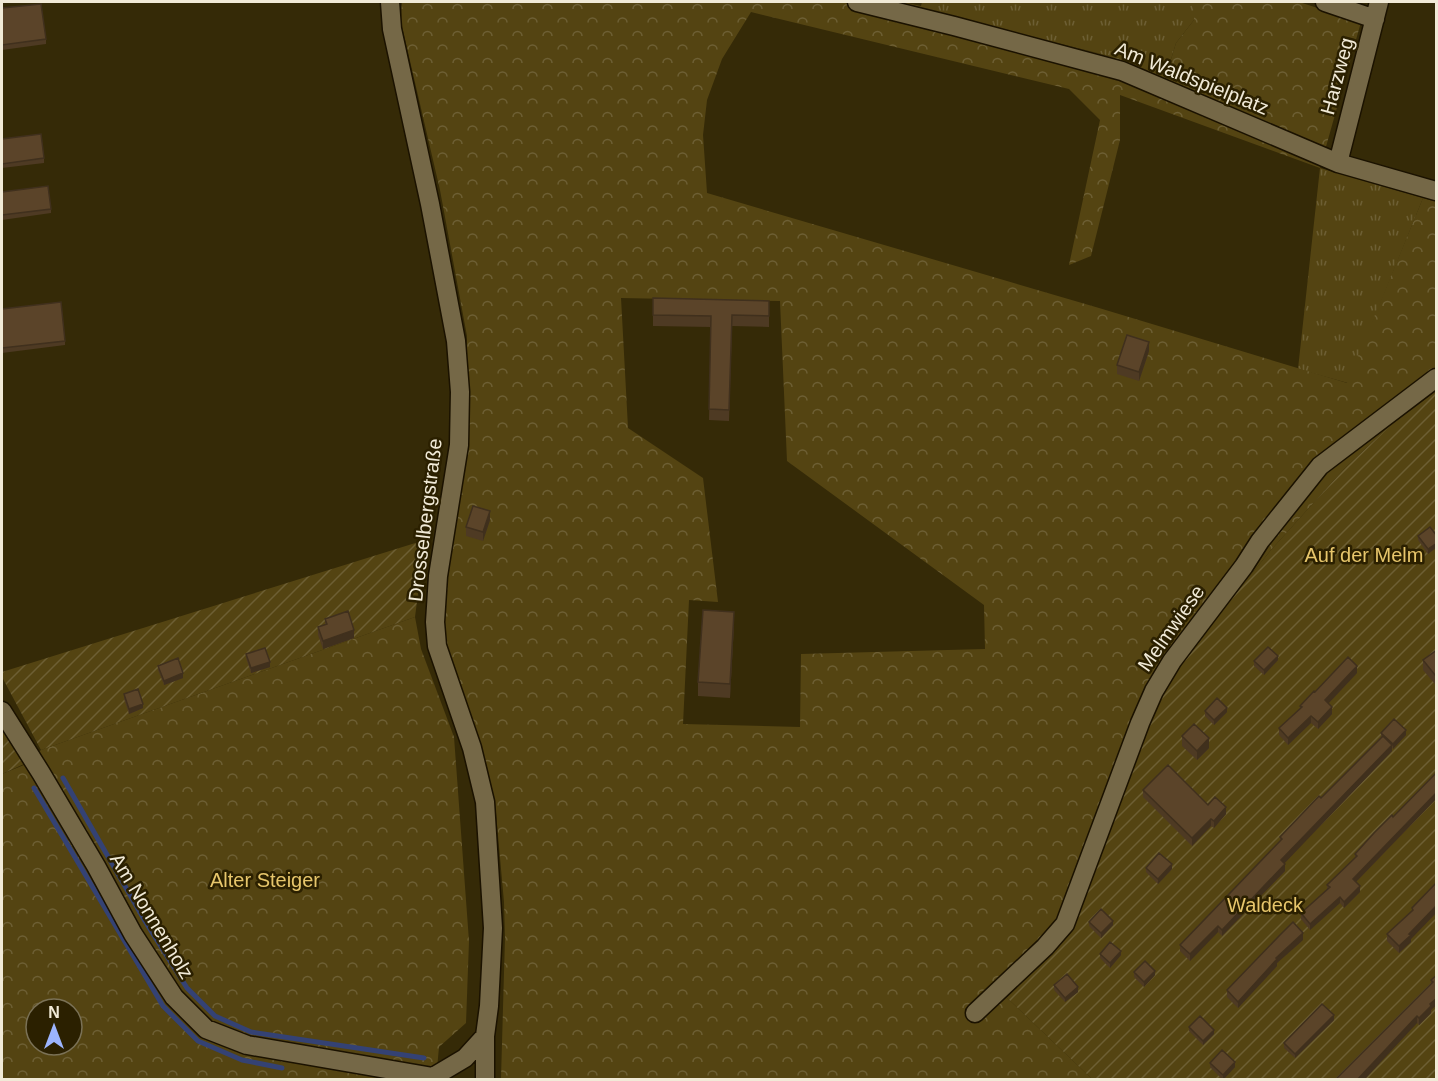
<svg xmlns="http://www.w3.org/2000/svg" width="1438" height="1081" font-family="Helvetica,sans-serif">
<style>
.grass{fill:url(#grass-tufts)}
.forest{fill:url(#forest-crowns);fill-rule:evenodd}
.garden{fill:url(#garden-furrows)}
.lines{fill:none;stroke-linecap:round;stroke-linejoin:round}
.stream{stroke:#344274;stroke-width:5}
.minor-casing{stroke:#1b1200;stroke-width:21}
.minor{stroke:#756847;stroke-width:18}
.wall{fill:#4e3a23}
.shaded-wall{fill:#40301d}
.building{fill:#5b4429;stroke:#40301d;stroke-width:1.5}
.labels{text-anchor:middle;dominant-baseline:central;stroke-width:5;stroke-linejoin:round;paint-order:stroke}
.street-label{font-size:20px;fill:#f1ead7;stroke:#2b2000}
.park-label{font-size:20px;fill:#e7c66b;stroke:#2b2000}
</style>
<defs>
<pattern id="grass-tufts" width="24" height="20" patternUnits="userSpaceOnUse" patternTransform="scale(1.5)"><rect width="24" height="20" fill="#544412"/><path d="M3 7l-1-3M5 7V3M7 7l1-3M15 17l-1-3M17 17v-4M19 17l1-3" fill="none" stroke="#6d5f34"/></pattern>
<pattern id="forest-crowns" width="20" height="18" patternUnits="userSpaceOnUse" patternTransform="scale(1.5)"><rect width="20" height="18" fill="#544412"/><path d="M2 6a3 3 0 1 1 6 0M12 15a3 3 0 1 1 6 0" fill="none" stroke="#6d5f34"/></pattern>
<pattern id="garden-furrows" width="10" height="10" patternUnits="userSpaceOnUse" patternTransform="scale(1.5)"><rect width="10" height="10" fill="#544412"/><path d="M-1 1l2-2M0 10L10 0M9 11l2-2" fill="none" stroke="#6d5f34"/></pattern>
</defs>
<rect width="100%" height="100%" fill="#352a07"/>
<path class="grass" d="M889 2H902L921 6 922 2H1194L1195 3 1194 20 1176 43 1165 79 1118 58Z
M1320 168 1423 198 1348 383 1298 369Z"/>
<path class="forest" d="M402 2H889L1118 58 1165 79 1176 43 1194 20V2H1299L1361 22 1320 168 1120 95V140L1091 256 1069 265 1100 120 1069 89 751 12 722 59 707 100 703 135 707 193 1099 308 1347 383 1423 198 1436 202V391L1392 424 1345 468 1271 550 1178 665 1089 883 1004 995 1092 1079H501L505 938 504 902 495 802 487 767 447 647 443 618 467 425V336L440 190 401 22ZM621 298 780 301 787 461 984 605 985 649 801 654 800 727 683 724 689 600 718 602 703 478 628 428Z
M415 617 421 649 454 737 469 941 466 1023 439 1047 436 1079H2V774L24 765 41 750ZM36 1009H72V1045H36Z"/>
<path class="garden" d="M1436 391V1079H1092L1004 995 1051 953 1161 694 1178 665 1271 550 1345 468 1392 424Z
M425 540 415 617 41 750 2 677V672Z
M2 724 24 764 2 774Z"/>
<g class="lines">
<path class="stream" d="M63 778 145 921 187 988 215 1016 251 1032 424 1058
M34 788 163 1006 198 1041 242 1060 282 1068"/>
<g class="minor-casing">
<path id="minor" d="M390 2 392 29 430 204 456 341 460 392 459 445 438 576 435 622 437 646 472 748 485 802 493 928 489 1006 485 1036V1080
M857 2 954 26 1122 71 1338 163 1436 191
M1325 2 1375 19
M1338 163 1379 2
M2 711 41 773 96 866 133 934 174 997 206 1029 247 1045 433 1077 435 1080
M975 1013 1045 947 1065 924 1140 723 1154 691 1172 661 1244 566 1260 541 1320 466 1436 378
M433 1077 465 1058 485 1036"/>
</g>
<use href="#minor" class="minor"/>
</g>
<path class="wall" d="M2 8 46 39V44L2 50Z
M2 139 44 158V163L2 168Z
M2 192 51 209V213L2 220Z
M653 298 769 301V327L732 326 729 421 709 420 711 327 653 326Z
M2 309 65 341V345L2 353Z
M1149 351 1139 381 1117 374V365Z
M490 520 483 541 466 536V527Z
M1418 536H1437V547L1428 554 1418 540Z
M325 619 354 638 323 649 318 635V627L325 625Z
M734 625 730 698 698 696V682Z
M1437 650 1435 684 1423 670V660Z
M246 654 270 667 251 673 246 658Z
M1278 660 1264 675 1254 666V661Z
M158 666 183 678 164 685 158 670Z
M1357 673 1328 704 1332 714 1318 729 1311 723 1288 745 1279 735V728L1300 708V706L1315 692Z
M124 694 143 708 129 714 124 699Z
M1205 711 1227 712 1214 725 1205 716Z
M1381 733 1406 735 1393 749 1392 748V751L1284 863 1285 871 1222 936 1218 932 1190 961 1180 951V945L1280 842V837L1321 798 1381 737Z
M1182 736 1209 748 1197 760 1182 746Z
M1437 772V798L1356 882 1360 892 1344 908 1340 903 1310 930 1301 919V913L1327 889V885L1355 858V854L1393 817Z
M1143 790 1208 805 1226 814 1214 828 1211 826 1192 846 1143 797Z
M1146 868 1172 869 1158 884 1146 872Z
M1437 882V912L1411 939V942L1399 953 1387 941V934L1412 911V908Z
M1089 922 1113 925 1101 938 1089 926Z
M1303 940 1277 963V966L1238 1008 1227 997V990Z
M1100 954 1121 955 1110 968 1100 958Z
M1134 972 1155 975 1144 987 1134 977Z
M1437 975 1431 1013 1419 1025 1417 1023 1364 1080H1335L1431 984V980Z
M1054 985 1078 992 1065 1002 1054 990Z
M1334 1020 1295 1058 1284 1048V1043Z
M1189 1027 1214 1034 1203 1045 1189 1031Z
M1210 1063 1235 1067 1223 1080 1210 1067Z"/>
<path class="shaded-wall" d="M1149 342V351L1139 381V372Z
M490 511V520L483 541V532Z
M1437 543V547L1428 554V549Z
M734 612V625L730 698V684Z
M354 630V638L323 649V641Z
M1278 656V660L1264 675V670Z
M270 662V667L251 673V668Z
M1357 666V673L1325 707V700Z
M183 673V678L164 685V681Z
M1437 673V682L1435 684V675Z
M143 704V708L129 714V709Z
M1332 707V714L1318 729V722Z
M1227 708V712L1214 725V720Z
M1311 716V723L1288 745V738Z
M1406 730V735L1393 749V744Z
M1209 738V748L1197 760V751Z
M1392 745V751L1281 867V860Z
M1437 792V798L1353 885V879Z
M1226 807V814L1214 828V821Z
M1211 819V826L1192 846V838Z
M1172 864V869L1158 884V879Z
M1285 864V871L1222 936V930Z
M1360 886V892L1344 908V902Z
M1340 897V903L1310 930V924Z
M1437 905V912L1411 939V942L1399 953V946L1409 934Z
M1113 921V925L1101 938V933Z
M1218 926V932L1190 961V954Z
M1303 933V940L1277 963V966L1238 1008V1002L1276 958Z
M1121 951V955L1110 968V963Z
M1155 971V975L1144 987V982Z
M1078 987V992L1065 1002V998Z
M1437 998V1005L1431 1010V1013L1419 1025V1018L1430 1004Z
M1334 1015V1020L1295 1058V1054Z
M1417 1016V1023L1364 1080H1357Z
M1214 1030V1034L1203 1045V1041Z
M1235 1062V1067L1223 1080V1075Z"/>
<path class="building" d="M41 4 46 39 2 45V8Z
M41 134 44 158 2 164V139Z
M48 186 51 209 2 215V192Z
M653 298 769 301V316L732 315 729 410 709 409 711 316 653 315Z
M61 302 65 341 2 348V309Z
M1127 335 1149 342 1139 372 1117 365Z
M473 506 490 511 483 532 466 527Z
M1430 527 1437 536V543L1428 549 1418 536Z
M703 610 734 612 730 684 698 682Z
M348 611 354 630 323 641 318 627 327 624 325 619Z
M1268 647 1278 656 1264 670 1254 661Z
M265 648 270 662 251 668 246 654Z
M1437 650V673L1435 675 1423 660Z
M1348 657 1357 666 1325 700 1332 707 1318 722 1311 716 1288 738 1279 728 1302 707 1300 706 1314 691 1315 692Z
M178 658 183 673 164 681 158 666Z
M138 689 143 704 129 709 124 694Z
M1217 698 1227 708 1214 720 1205 711Z
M1394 719 1406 730 1393 744 1381 733Z
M1194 724 1209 738 1197 751 1182 736Z
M1383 736 1392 745 1281 860 1285 864 1222 930 1218 926 1190 954 1180 945 1282 839 1280 837 1319 796 1321 798Z
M1168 765 1208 805 1215 797 1226 807 1214 821 1211 819 1192 838 1143 790Z
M1437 772V792L1353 879 1360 886 1344 902 1340 897 1310 924 1301 913 1330 887 1327 885 1357 856 1355 854 1374 833 1392 815 1393 817Z
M1159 853 1172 864 1158 879 1146 868Z
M1437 882V905L1409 934 1411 935 1399 946 1387 934 1413 910 1412 908Z
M1101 909 1113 921 1101 933 1089 922Z
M1293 922 1303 933 1276 958 1277 959 1238 1002 1227 990 1279 936Z
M1110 942 1121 951 1110 963 1100 954Z
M1145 961 1155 971 1144 982 1134 972Z
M1067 974 1078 987 1065 998 1054 985Z
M1437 975V998L1430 1004 1431 1006 1419 1018 1417 1016 1357 1080H1335L1433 982 1431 980Z
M1322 1004 1334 1015 1295 1054 1284 1043Z
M1200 1016 1214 1030 1203 1041 1189 1027Z
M1222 1050 1235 1062 1223 1075 1210 1063Z"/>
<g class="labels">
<g class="street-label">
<text transform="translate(1337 76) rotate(-75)">Harzweg</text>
<text transform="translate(1192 78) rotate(22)">Am Waldspielplatz</text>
<text transform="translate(425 520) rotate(-83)">Drosselbergstraße</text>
<text transform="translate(1171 628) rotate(-55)">Melmwiese</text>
<text transform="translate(152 916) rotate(59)">Am Nonnenholz</text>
</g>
<g class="park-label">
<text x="1364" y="555">Auf der Melm</text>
<text x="265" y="880">Alter Steiger</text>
<text x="1265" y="905">Waldeck</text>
</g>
</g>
<rect width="1438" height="1081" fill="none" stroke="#f1ead7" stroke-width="6"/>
<g transform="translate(54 1027)"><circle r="28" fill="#2b2000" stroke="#7a7156" stroke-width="1.5"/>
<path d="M0-4.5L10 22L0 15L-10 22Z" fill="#9cb4fd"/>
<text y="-9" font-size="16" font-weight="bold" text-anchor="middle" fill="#f1ead7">N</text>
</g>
</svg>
